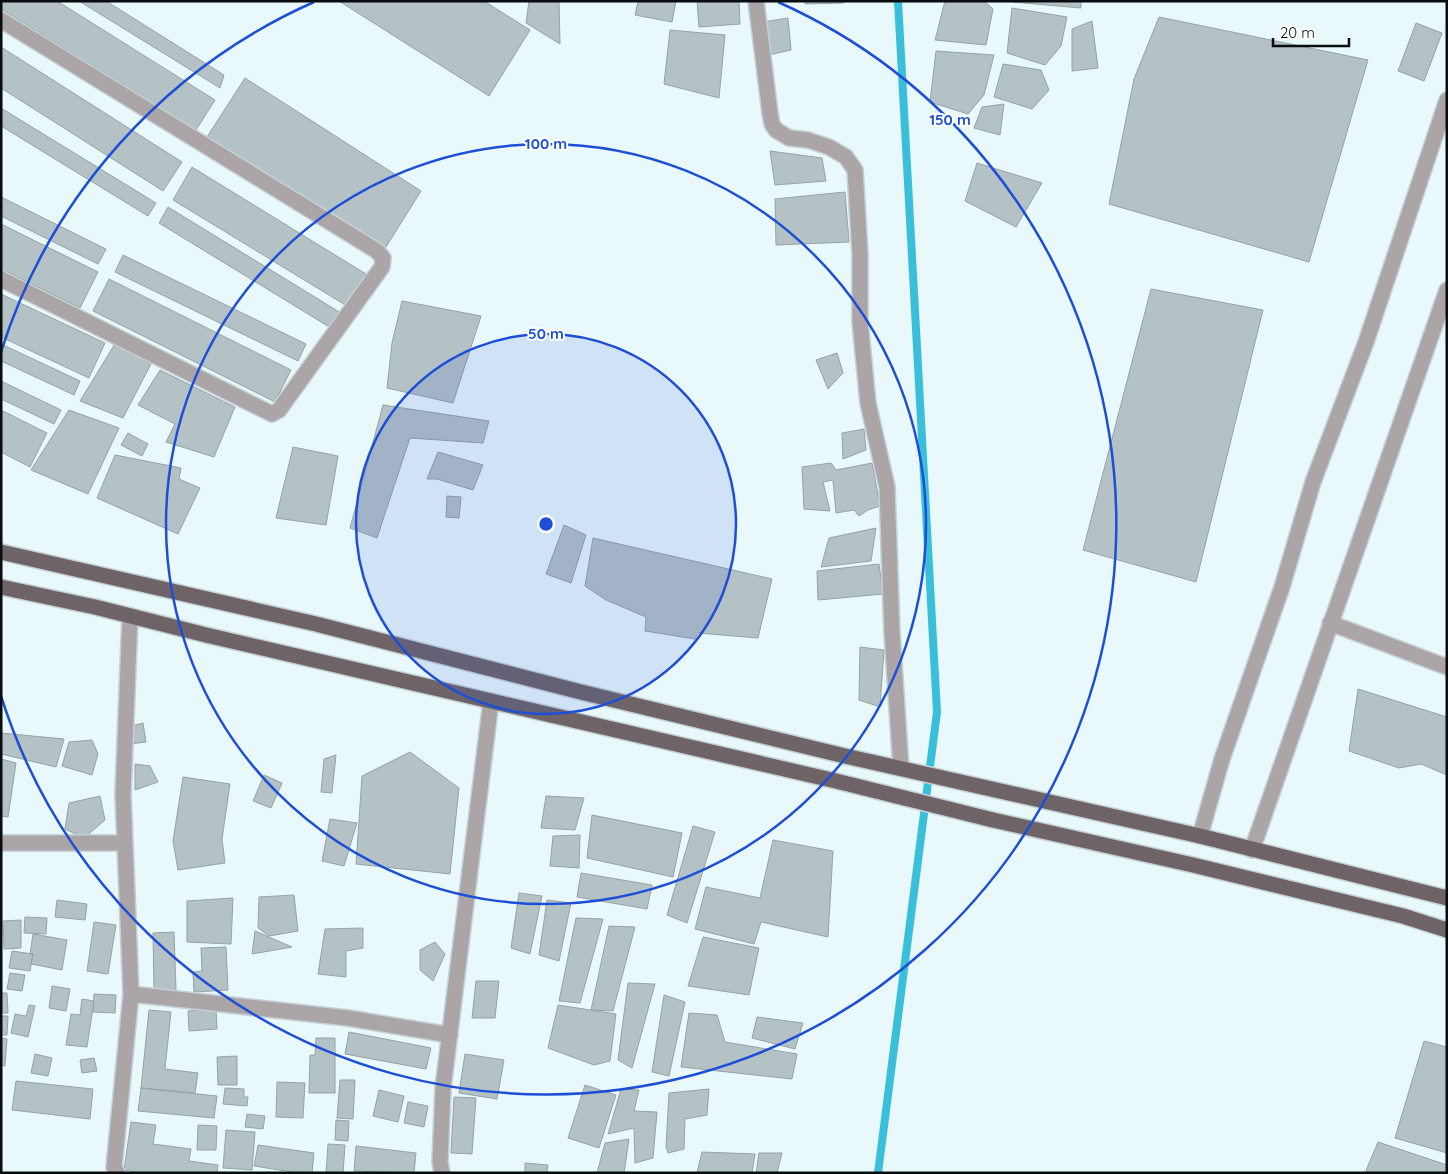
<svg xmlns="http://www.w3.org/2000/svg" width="1448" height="1174" font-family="Quicksand,sans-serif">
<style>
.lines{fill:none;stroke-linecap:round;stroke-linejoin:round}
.stream{stroke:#3abfda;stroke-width:8}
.building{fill:#b4c1c5;stroke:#95a3a6}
.minor-casing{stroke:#c5d2d5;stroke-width:18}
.major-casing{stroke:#c5d2d5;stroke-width:18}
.minor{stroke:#aba5a7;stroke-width:15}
.major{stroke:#6e6468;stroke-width:15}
.ring{fill:none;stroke:#1d4ed8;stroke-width:2.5}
.centre{fill:#1d4ed8;stroke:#fff;stroke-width:2.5}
.ring-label{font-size:15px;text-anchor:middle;font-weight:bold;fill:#1d4ed8;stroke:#fff;stroke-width:4;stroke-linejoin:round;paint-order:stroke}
</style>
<rect width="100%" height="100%" fill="#e9f8fb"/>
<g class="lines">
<path class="stream" d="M878 1173 937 712 898 1"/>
</g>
<path class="building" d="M2 1H57L215 100 196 130 1 9Z
M79 1H106L224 75 220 88Z
M339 1H484L530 30 489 96Z
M529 1H559L560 44 526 23Z
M638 1H676L672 22 635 15Z
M697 1H739L740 24 699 27Z
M805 1H844V3L805 4Z
M945 1H984L993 9 986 45 935 40Z
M1012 1H1081V8L1012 2Z
M1012 8 1067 17 1061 46 1045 65 1007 53Z
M1159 17 1368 60 1309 262 1109 204 1134 79Z
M788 18 791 50 769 55 763 22Z
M1092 21 1098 68 1072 71V29Z
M1416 23 1442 33 1424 81 1398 71Z
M670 30 725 35 719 98 664 84Z
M1 47 182 162 163 191 1 88Z
M936 51 994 55 984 95 968 114 930 102Z
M1003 64 1041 70 1049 90 1032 109 994 97Z
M245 78 421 191 384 250 207 137Z
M1004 104 1000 135 974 128 982 107Z
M1 108 156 203 148 216 1 126Z
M770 151 822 158 826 181 775 185Z
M977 163 1042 183 1016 227 965 201Z
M192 167 366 274 347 306 173 200Z
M845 192 849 242 776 245 775 199Z
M1 197 106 249 98 264 1 216Z
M168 207 341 313 331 328 159 223Z
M1 224 98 272 80 308 1 269Z
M123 255 306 344 298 361 115 272Z
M109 279 291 370 275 402 93 311Z
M1151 289 1263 310 1196 582 1083 550Z
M1 294 105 343 89 378 1 337Z
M402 301 481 316 453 403 387 388 392 343Z
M116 342 153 360 123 418 80 401Z
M1 344 80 381 74 395 1 361Z
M837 353 843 373 828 389 816 360Z
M160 370 235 407 214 457 166 442 175 424 138 405Z
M1 381 61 410 54 424 1 399Z
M383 405 489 421 483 443 410 438 377 538 350 528Z
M1 410 47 433 30 467 1 452Z
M69 410 119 428 88 494 31 470Z
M864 429 866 450 843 459 842 433Z
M128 433 148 444 142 456 121 445Z
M293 447 338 456 326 525 276 518Z
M438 452 483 465 473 490 437 479H427Z
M115 455 181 468 179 479 200 488 178 534 97 498Z
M831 463 836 470 872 463 880 506 868 510 859 516 854 510 836 513 833 480 823 482 830 511 804 509 802 467Z
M447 496 461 497 459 518 446 517Z
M564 525 586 535 571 583 546 574Z
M876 528 871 561 821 567 829 538Z
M593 538 772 579 758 638 698 633 695 639 645 631 646 617 606 600 585 586Z
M879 564 883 594 818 600 817 571Z
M860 647 884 650 880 707 859 700Z
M1358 689 1447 717V775L1421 764 1399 768 1349 751Z
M143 723 146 742 130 744 132 726Z
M1 733 64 739 56 767 1 754Z
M92 740 98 754 92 775 62 766 69 742Z
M410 752 459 788 450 874 356 864 362 776Z
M336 755 332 793 321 792 324 759Z
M1 759 16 763 8 817 1 816Z
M135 764 150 766 158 782 135 790Z
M264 775 282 783 271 808 253 801Z
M183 777 230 784 222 839 225 863 178 870 173 841Z
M100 796 105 820 84 838 65 829 69 803Z
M546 796 584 798 575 830 541 828Z
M592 815 682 833 673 877 587 858Z
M330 819 357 823 344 866 322 861Z
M693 826 715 832 687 923 667 915Z
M580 835 579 868 550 866 553 836Z
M773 840 833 851 828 937 761 922 754 944 695 929 706 887 760 898Z
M581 873 652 885 647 909 577 897Z
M519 893 542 896 530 954 511 948Z
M294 895 298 931 269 936 258 928 259 897Z
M233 898 231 944 187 942V901Z
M57 900 87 904 85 920 55 917Z
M547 900 571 903 559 961 539 955Z
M25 917 47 918 46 934 24 933Z
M576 918 603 919 580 1003 559 1001Z
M21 920V948L4 949 3 921Z
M94 922 116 925 108 974 87 971Z
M609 926 635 927 613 1011 591 1010Z
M363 928V948L346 951V977L318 974 325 929Z
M255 931 292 947 252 954Z
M174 932 176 990 154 991 153 933Z
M33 934 67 940 62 970 31 964 33 954H30Z
M703 937 759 948 749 995 688 986Z
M435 942 445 954 433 981 420 970V950Z
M226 947 228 990 194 992 193 972 202 971 201 948Z
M12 951 33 954 30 971 9 968Z
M10 973 25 975 22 991 7 989Z
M476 981H499L495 1018H472Z
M628 983 655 984 632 1068 618 1060Z
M52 986 70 989 66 1011 49 1008Z
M1 993H7L8 1013H1Z
M94 994 116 995 115 1013 93 1012Z
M664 995 685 1002 669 1076 652 1072Z
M82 999 94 1001 87 1047 66 1045 71 1014 80 1015Z
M29 1005 35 1006 28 1037 11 1033 15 1014 26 1016Z
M558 1005 616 1014 610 1061 594 1065 548 1048Z
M216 1009 217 1029 189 1031 188 1011Z
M149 1010 171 1012 165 1069 198 1073 195 1093 141 1088Z
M689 1013 717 1015 725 1042 797 1054 792 1079 681 1067Z
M1 1016H8L7 1035H1Z
M757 1017 803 1023 795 1049 752 1038Z
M349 1032 431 1048 426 1069 345 1054Z
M1 1038 7 1039 5 1066 1 1065Z
M316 1038H335V1093H309L310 1055H315Z
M1424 1041 1447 1047V1153L1395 1138Z
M35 1054 52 1058 48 1076 31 1073Z
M465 1054 504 1060 497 1099 459 1093Z
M237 1056V1085H218L217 1057Z
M94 1058 97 1071 82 1073 80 1060Z
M340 1080H355L353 1119 337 1118Z
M16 1081 93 1089 90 1119 12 1110Z
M277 1082 305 1083 303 1118 276 1117Z
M585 1085 616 1095 599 1148 568 1138Z
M141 1088 217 1096 214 1118 138 1111Z
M225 1088 244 1089V1097H248L247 1106 223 1104Z
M621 1089 639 1090 634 1111 657 1112 653 1158 635 1163 634 1128 608 1134Z
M709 1089 707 1115 685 1119 684 1149 668 1153 666 1147 669 1093Z
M379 1090 404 1096 398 1122 373 1116Z
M454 1097 476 1098 472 1154 451 1153Z
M408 1102 428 1106 424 1127 404 1123Z
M247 1114 265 1116 263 1129 245 1127Z
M336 1120 349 1121 348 1141 335 1140Z
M131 1122 156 1125 153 1144 191 1149 189 1161 218 1165 217 1173H140L124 1170Z
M198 1125 217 1126 216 1150H197Z
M226 1130 255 1132 252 1170 223 1168Z
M629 1139 624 1173H597L605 1143Z
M1378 1142 1447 1165V1173H1365Z
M328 1144 345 1145 343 1173H326Z
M258 1145 314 1153 312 1173H299L254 1166Z
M356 1146 416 1153 414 1173 354 1171Z
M702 1152 755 1154 752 1173H697Z
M759 1153H782L777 1173H756Z
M525 1163 548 1165 547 1173H525Z"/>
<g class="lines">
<g class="minor-casing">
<path id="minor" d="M756 1 770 113 772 124 776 130 781 133 789 138 808 140 829 147 846 157 855 170 860 254V322L868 403 887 487 892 633 901 768
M1 20 377 251 383 258 382 267 279 410 272 414 1 279
M1330 623 1447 667
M1200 836 1222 759 1282 587 1313 482 1366 342 1447 100
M1 843H125
M1252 850 1447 290
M131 994 348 1018 450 1035
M117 1173 114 1167 131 994 123 794 130 616
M442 1173 440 1162 443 1088 491 701"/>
</g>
<g class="major-casing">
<path id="major" d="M1 552 316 624 581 692 845 756 1200 836 1447 898
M1 587 95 607 206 635 836 781 993 820 1193 865 1403 916 1447 930"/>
</g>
<use href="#minor" class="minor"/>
<use href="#major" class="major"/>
</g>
<circle cx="546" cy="524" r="190" fill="#1d4ed8" fill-opacity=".12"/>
<g class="ring">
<circle cx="546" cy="524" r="190"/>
<circle cx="546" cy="524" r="380"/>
<path d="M1 352A571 571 0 0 1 314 2M778 2A571 571 0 1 1 1 696"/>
</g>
<circle cx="546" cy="524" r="8" class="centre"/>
<g class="ring-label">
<text x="950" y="125">150 m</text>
<text x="546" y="149">100 m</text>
<text x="546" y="339">50 m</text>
</g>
<rect width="1448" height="1174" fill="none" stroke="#090d0f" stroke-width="5"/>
<path d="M1273 38v8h76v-8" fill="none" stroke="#090d0f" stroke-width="2.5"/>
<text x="1280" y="38" font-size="15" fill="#090d0f" stroke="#ffffff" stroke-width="4" paint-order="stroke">20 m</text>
</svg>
